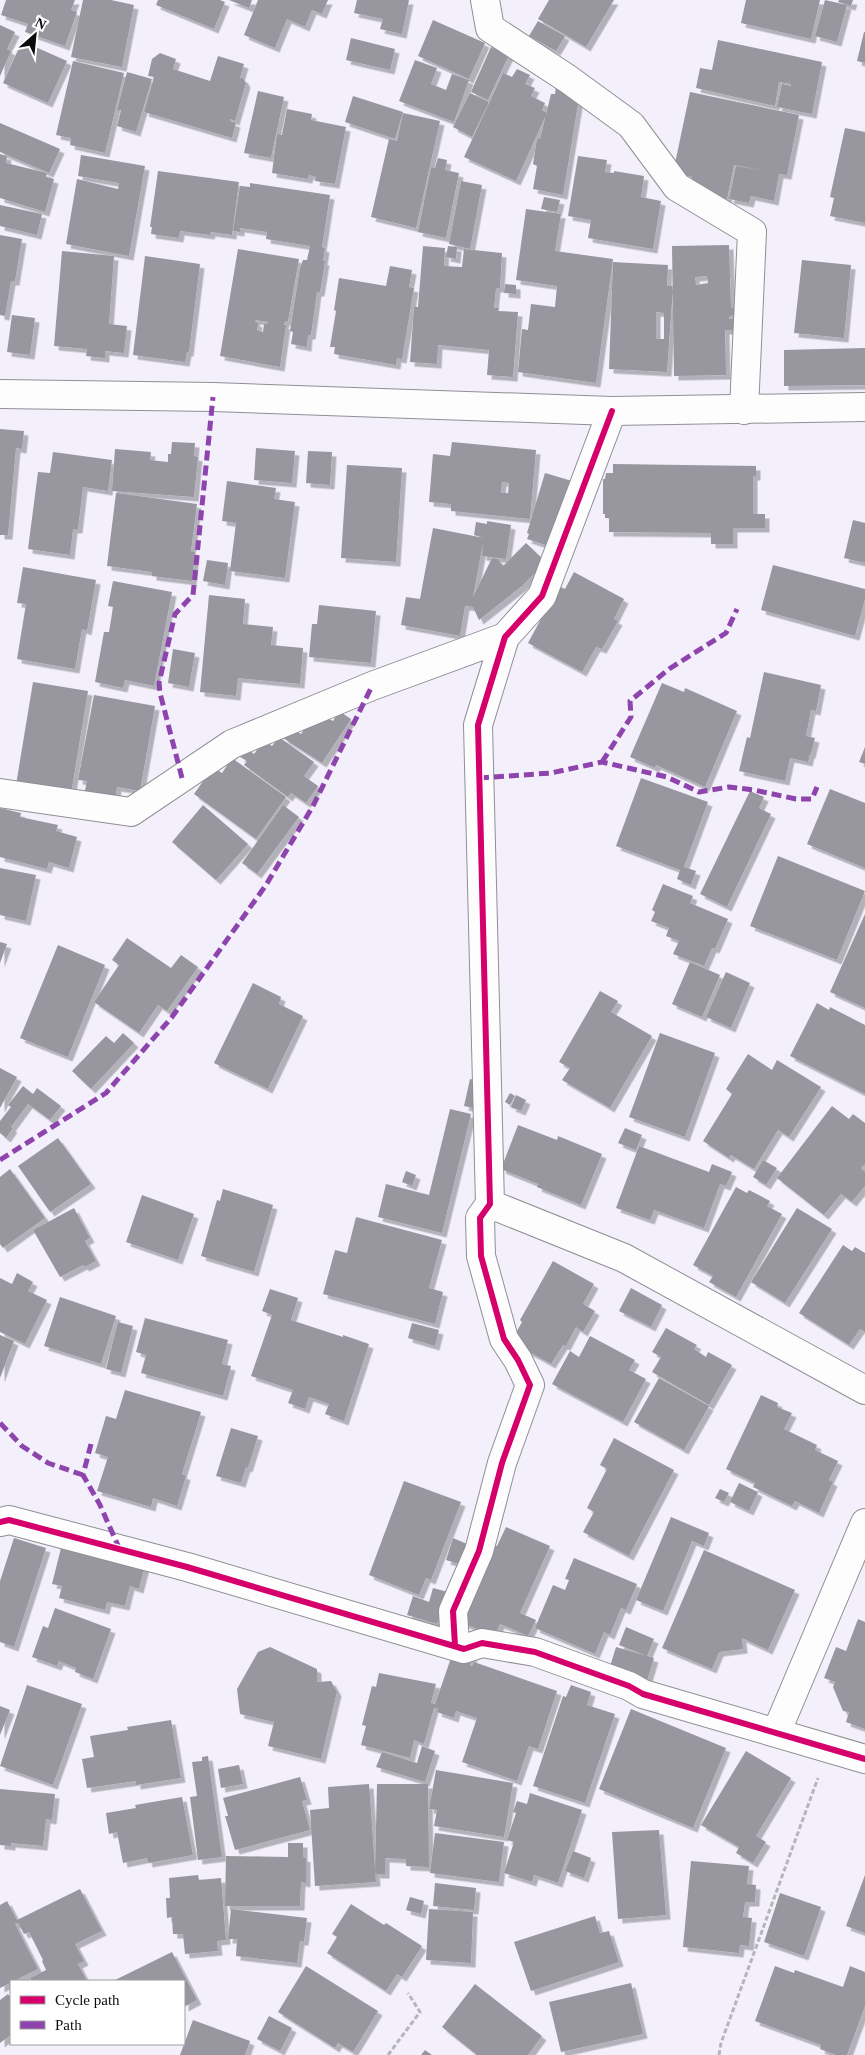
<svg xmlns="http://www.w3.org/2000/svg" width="865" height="2055" font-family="'Times New Roman',serif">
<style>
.building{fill:#98969e;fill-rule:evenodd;filter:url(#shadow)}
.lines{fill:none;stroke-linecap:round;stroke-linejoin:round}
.minor-casing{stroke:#908f94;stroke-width:30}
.tertiary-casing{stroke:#908f94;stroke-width:30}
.path{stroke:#b6b5b7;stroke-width:3;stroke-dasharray:5 2.5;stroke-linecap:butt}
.minor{stroke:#fdfdfe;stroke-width:28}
.tertiary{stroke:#fdfdfe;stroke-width:28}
.quiet{stroke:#8e44ad;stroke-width:5;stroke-dasharray:10 5;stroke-linecap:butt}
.cycleway-casing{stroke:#fff;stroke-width:9}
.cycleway{stroke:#d6006c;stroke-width:6}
</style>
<defs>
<filter id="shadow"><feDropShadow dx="4.5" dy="4.5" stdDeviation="0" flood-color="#0004"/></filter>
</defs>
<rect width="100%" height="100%" fill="#f3f0fb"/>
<path class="building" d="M6 0H75L71 10 77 12 65 46 25 32 28 24 1 15Z
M83 0H111L134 5 122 67 71 57Z
M158 0H220L225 2 214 29 156 5Z
M229 0H252L249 8Z
M258 0H328L322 14 312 10 305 27 287 19 275 48 244 35Z
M357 0H409L402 34 380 29 383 19 354 13Z
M549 0H614L586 47 538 19Z
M746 0H820L811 39 741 23Z
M825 0 847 5 837 42 815 36Z
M839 0H853L851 6 838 2Z
M433 20 485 43 469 79 418 56Z
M538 21 565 36 556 51 529 36Z
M0 25 15 32 7 49 11 51 0 76Z
M864 32H865V63L857 61Z
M351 38 395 49 390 70 346 60Z
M718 40 822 62 812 114 777 107 782 84 791 86V84L779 82 775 106 696 88 700 68 712 70Z
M22 41 67 61 48 103 3 83Z
M491 47 509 55 488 100 471 92Z
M160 53 176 59 173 69 210 81 218 56 244 64 240 78H243L246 83 235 121 230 119V121L236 123 232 138 144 112 154 77 148 76 152 59Z
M415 60 437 68 431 84 446 90 452 74 469 80 454 122 399 101Z
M73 61 124 73 105 153 70 145 71 138 56 135Z
M517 69 530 75 525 84 535 88 531 96 545 103 542 110 547 113 516 181 464 157 503 73 512 77Z
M127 72 152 79 136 132 117 126 121 110H117Z
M556 87 579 98 563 195 533 189 537 166 533 164 537 139H540L551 94H555Z
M258 91 284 97 271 158 244 153Z
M690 92 799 115 787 175 779 174 774 201 751 196 749 203 729 199 736 166 767 171 734 165 727 199 690 191 692 177 673 173Z
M470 93 489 102 472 137 453 127Z
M353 96 403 112 395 139 345 122Z
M287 109 312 114 311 120 346 127 335 184 315 181 316 177 309 175 308 179 272 173 277 134 282 135Z
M403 113 440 121 416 228 371 217 389 139 397 141Z
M0 123 60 149 49 173 0 152Z
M845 128 865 132V223L830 216 834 198 830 197Z
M0 154 7 156 6 163 47 173 46 177 54 179 45 212 0 198Z
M81 155 145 166 129 256 66 244 77 179 118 189 119 183 78 176Z
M578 156 607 160 605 172 614 173V171L644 176 641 197 661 201 653 249 588 238 591 220 568 216Z
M438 158 447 160 445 170 459 173 446 238 418 232 431 167 435 168Z
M158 171 239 182 232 235 211 232 210 235 180 231 179 238 151 234 152 227H150Z
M461 181 482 185 470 249 449 244Z
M250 183 330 195 322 247 325 248 323 261H325L320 292H317L311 335H308L307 347 291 344 293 332 290 331 300 268 303 260H307L310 246 266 239 267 232 240 228V232L233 231 240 186 250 187Z
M544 197 560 200 557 212 541 209Z
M0 205 42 214 37 235 0 226Z
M526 209 561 214 555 251 613 259 596 383 518 372 522 329 528 330 531 304 555 307 557 286 516 280Z
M0 235 22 239 15 281H11L5 316 0 315Z
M729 245 731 308H738V315L729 316V319L738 318V330H725L726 375 674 376 672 246ZM707 276 708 283 696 285 695 277Z
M423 246 445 248 444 266 462 267 464 249 502 253 500 288H496L494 308H499L498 311 518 312 513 377 487 375 489 350 438 345 437 364 410 362 414 307H418Z
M448 246 457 247 456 259 446 257Z
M238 249 299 259 288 321H285L284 325H286L280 367 220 356ZM256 320 268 322 267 324H264L263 332 257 330 258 323 255 322Z
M62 251 114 256 109 324 127 326 124 353 105 351V358L86 356 87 349 54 346Z
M145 256 200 264 189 352H187L185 362 133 355Z
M802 260 851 265 844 338 794 333Z
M613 262 668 265 667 286H673L667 372 609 369ZM656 312 664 313V339H656Z
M390 266 412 270 409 287 414 288 402 359 397 358 396 365 334 354 335 347H330L336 311 334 310 339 278 386 286Z
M505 284 516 285V294L504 293Z
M12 315 35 318 30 355 7 352Z
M865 348V385L784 386V350Z
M0 429 24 431 22 449 16 448 8 535H0Z
M172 442 195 443 194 456 198 457 194 497 112 491 115 449 151 452 150 460 168 462V454H171Z
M452 442 536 450 530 519 451 511V504L429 502 433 454 450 456ZM502 482 509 483 508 493H501Z
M256 448 295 451 292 483 254 480Z
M308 451 332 452 330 485 306 483Z
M53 452 112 460 108 491 83 487 78 529H73L70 555 28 549 38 472 50 473Z
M613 464 756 466V476H753V514H765V528H733V544H711V533L609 532V518H605V514H603V479H605L606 473H613Z
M347 465 402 468 396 562 341 558Z
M545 473 572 481 552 547 527 539 529 534 527 533Z
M227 481 276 488 274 499 295 502 285 578 230 571 236 523 222 521Z
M116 493 197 504 191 551 195 552 192 581 152 576V572L107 566Z
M853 520 865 523V563L844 558Z
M487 521 511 525 506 559 482 556 483 543 473 597 492 558 498 559 503 566 526 543 546 562 522 586 479 620 473 607 465 606 460 636 401 625 406 597 420 599 433 528 484 538 474 535 476 522 487 524Z
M207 560 228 563 225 585 203 581Z
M773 565 865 589V599L855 636 761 610Z
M23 567 96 580 87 631 82 629 75 669 17 659 26 604 17 603Z
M574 572 624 599 614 619 618 621 602 649 596 647 582 672 528 643 542 617 540 616 556 585 565 589Z
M113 581 172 592 154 686 125 680 123 688 95 682 104 632H109L113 607 108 606Z
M209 595 245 599 243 624 273 627 271 645 303 648 300 684 238 678 236 696 200 692Z
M319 605 376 611 371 663 309 657 312 624H317Z
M173 649 195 653 189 687 168 683Z
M764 672 821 685 816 711 811 710 806 736 815 738 811 754H810L808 762 790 758 785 781 739 771 747 737 750 738Z
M33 682 88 691 71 794 16 785Z
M662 683 684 692 685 688 737 711 705 787 656 765 655 768 630 757Z
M94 695 155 706 140 791 117 787 115 800 84 795 87 781 78 780Z
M339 711 351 719 322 763 283 738 290 727 301 734 310 719 319 717 325 720 327 718 333 721Z
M279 737 314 762 304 776 318 786 306 803 291 793 288 797 244 765 247 761 240 757 246 748 254 754 264 740 272 746Z
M865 747V764L859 762Z
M232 758 286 797 256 839 194 794 213 767 222 773Z
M641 778 708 802 684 867 696 871 691 885 677 879 680 870 616 846Z
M830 789 865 803V868L807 844Z
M750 791 764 797 759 808 771 814 727 907 700 894Z
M203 805 248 844 216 880 172 842Z
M283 805 299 817 257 874 242 863Z
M0 808 21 813 20 817 58 825 56 831 77 837 69 868 49 862 47 869 0 857Z
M778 856 865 891 837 960 750 926Z
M0 868 36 875 26 921 0 915Z
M663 884 693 896 690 903 728 919 715 949 712 948 704 966 673 954 679 941 666 936 669 928 651 921 655 912 652 910Z
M865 914V1008L830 992Z
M127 938 171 968 181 955 198 967 167 1011 158 1005 139 1033 94 1002 119 965 112 960Z
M0 942 7 944 0 963Z
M58 945 105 965 68 1057 20 1038Z
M690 962 720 975 702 1017 672 1004Z
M726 972 750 983 731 1028 706 1017Z
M253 983 281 997 279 1004 303 1016 268 1089 214 1063Z
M600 991 618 1001 611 1012 652 1036 610 1108 562 1080 570 1068 559 1062Z
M817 1003 829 1010 830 1007 865 1025V1094L790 1056Z
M123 1033 134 1043 91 1089 72 1071 106 1036 114 1043Z
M660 1033 715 1053 685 1137 629 1117Z
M748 1054 772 1070 777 1060 821 1087 789 1137 778 1130 754 1169 731 1155 729 1158 703 1141 732 1094 726 1089Z
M0 1068 17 1077 0 1108Z
M470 1079 479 1081 473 1108 464 1106Z
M23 1086 33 1094 37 1088 61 1106 50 1120 28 1104 11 1127 13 1128 6 1138 0 1133V1121L11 1107 8 1105Z
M510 1093 515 1096 510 1105 505 1102Z
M516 1095 526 1100 521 1111 511 1107Z
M832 1106 849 1119 853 1114 865 1123V1164L861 1168 865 1172V1186L852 1202 841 1194 824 1215 777 1178Z
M450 1109 471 1114 442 1233 378 1217 386 1184 429 1195Z
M518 1125 557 1140 558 1136 602 1154 581 1205 537 1187 538 1184 501 1169Z
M625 1128 642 1135 636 1150 618 1143Z
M58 1138 91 1184 50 1212 18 1166Z
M639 1146 709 1172 712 1164 732 1172 726 1186 720 1184 704 1228 654 1210 650 1220 616 1208Z
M763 1160 777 1168 766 1185 753 1177Z
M10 1169 45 1218 3 1248 0 1244V1177Z
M406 1171 416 1175 412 1186 402 1182Z
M736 1187 747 1193 749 1190 770 1201 767 1206 782 1214 736 1297 709 1282 713 1276 693 1265Z
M223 1189 273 1205 254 1272 201 1256 217 1200 220 1201Z
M142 1195 194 1214 178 1260 126 1242Z
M74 1208 90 1238 85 1241 96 1261 85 1267 83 1265 60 1277 33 1230Z
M797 1208 832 1229 785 1303 751 1282Z
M356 1217 442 1240 429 1288 443 1292 435 1324 323 1294 335 1250 347 1253Z
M843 1245 852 1251 855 1247 865 1253V1332L860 1329 849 1345 799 1313Z
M553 1261 594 1284 583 1304 595 1311 583 1332 576 1327 566 1346 563 1345 551 1364 511 1342 522 1322 520 1320Z
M17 1273 33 1282 28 1291 47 1300 25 1344 0 1332V1278L12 1284Z
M631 1288 662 1305 651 1327 619 1311Z
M270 1289 298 1298 291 1320 343 1337V1335L369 1344 344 1421 325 1414 329 1404 309 1397 305 1409 288 1403 293 1390 251 1376 272 1315 262 1311Z
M60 1297 116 1316 101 1364 44 1346Z
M145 1318 228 1340 222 1364 231 1366 223 1396 141 1373 146 1355 136 1352Z
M118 1322 133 1326 121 1373 106 1369Z
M412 1323 439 1330 435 1346 408 1338Z
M666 1328 697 1345 694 1349 706 1357 708 1352 732 1365 709 1405 652 1372 661 1357 652 1352Z
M0 1335 14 1341 0 1378Z
M590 1336 635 1360 629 1370 646 1379 623 1422 552 1384 570 1351 579 1357Z
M659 1378 709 1406 684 1450 634 1422Z
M125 1390 201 1412 182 1474 186 1476 177 1506 153 1498 151 1507 97 1491 108 1457 95 1453 106 1416 116 1419Z
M761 1395 778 1403 777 1407 792 1413 784 1429 817 1445 815 1450 838 1461 829 1480 833 1482 819 1513 795 1501 792 1506 753 1487 755 1483 726 1469Z
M231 1428 258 1436 248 1468 246 1467 241 1483 216 1476Z
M614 1438 674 1470 629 1556 583 1532 594 1512 587 1508 607 1469 600 1465Z
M404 1481 461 1502 431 1580 426 1578 419 1595 369 1575Z
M739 1483 758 1492 749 1511 730 1502Z
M720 1489 729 1493 724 1502 715 1498Z
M671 1517 709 1533 704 1546 692 1541 663 1611 636 1600Z
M506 1527 550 1546 520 1613 536 1620 528 1636 500 1624 494 1637 459 1621 492 1544 497 1546Z
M14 1538 46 1548 14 1647 0 1642V1581Z
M453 1538 467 1544 459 1564 446 1560Z
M63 1540 146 1562 139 1589 130 1586 125 1606 107 1602 105 1610 59 1598 62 1586 52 1584Z
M704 1550 795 1590 768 1650 742 1638 743 1649 719 1652 712 1669 662 1648Z
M574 1558 637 1584 626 1610 621 1608 610 1635 604 1632 595 1654 535 1628 553 1585 565 1590 569 1580 565 1579Z
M433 1588 448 1592 437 1624 407 1615 413 1596 429 1602Z
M55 1608 111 1629 93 1679 75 1672 76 1668 59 1661 57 1666 32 1657 43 1626 48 1628Z
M858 1619 865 1622V1729L846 1722 849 1712 843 1711 833 1687 835 1682 824 1678 836 1647 846 1651Z
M626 1627 654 1639 647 1656 619 1645Z
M270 1647 317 1669V1682L331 1681 337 1692 321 1759 268 1746 274 1722 240 1714 237 1689 258 1652Z
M616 1647 654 1658 646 1684 608 1673Z
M473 1656 470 1665 472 1666 474 1662 557 1691 538 1749 529 1746 517 1781 462 1762 477 1718 456 1711 454 1718 437 1712 438 1709 434 1708 424 1744 414 1740 410 1758 361 1745 366 1726 362 1725 372 1686 376 1687 379 1673 436 1684 431 1703 435 1704 451 1658Z
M27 1685 82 1704 53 1785 0 1766Z
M571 1685 591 1692 587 1705 615 1714 585 1803 533 1786 563 1696 566 1697Z
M0 1706 10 1710 0 1735Z
M631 1709 726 1748 693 1828 599 1789Z
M171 1720 181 1778 136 1785V1781L87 1788 82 1759 94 1757 90 1736 128 1730 127 1727Z
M422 1746 435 1751 425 1782 376 1767 382 1752 417 1763Z
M746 1751 791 1778 756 1836 766 1842 753 1863 736 1853 739 1847 701 1825Z
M208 1756 222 1857 198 1860 190 1797 197 1796 192 1762 202 1761V1757Z
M239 1765 243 1784 221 1788 218 1769Z
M436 1770 513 1783 504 1837 434 1826 437 1810 429 1809Z
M300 1777 307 1800 302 1801 310 1830 235 1850 225 1816H228L223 1798Z
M369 1784 376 1882 315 1886 310 1810 329 1808 328 1787Z
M377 1784H428L429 1867 406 1866V1859L385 1858V1874H375Z
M0 1789 55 1794 52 1820 46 1819 43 1846 11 1843V1846L0 1845Z
M530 1793 582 1810 558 1883 534 1875 532 1882 504 1873 514 1842 507 1840 516 1813 513 1812 517 1801 527 1804Z
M182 1797 193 1855 148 1863 147 1858 123 1863 117 1832 109 1834 106 1813 136 1808 135 1805Z
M659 1830 666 1915 618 1919 612 1832Z
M435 1833 504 1842 499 1882 430 1873Z
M288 1843H303V1857L306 1858V1883L301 1882 300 1906H225L226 1856 288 1857Z
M573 1851 591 1858 584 1878 565 1871Z
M691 1861 749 1866 747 1884 756 1885 755 1902H745L743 1917 752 1918 749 1946 740 1945 739 1953 683 1947Z
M198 1875 199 1880 221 1878 226 1940 217 1941 218 1951 185 1954 183 1934H173L172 1917 167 1918 166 1898H170L169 1878Z
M865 1875V1933L846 1926Z
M435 1883 476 1888 474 1910 433 1906Z
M80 1889 102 1931 75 1944 84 1961 78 1964 87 1981H32L30 1978 46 1970 42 1961 43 1960 29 1932 24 1934 18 1923 15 1924 38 1969 0 1988V1905L7 1901 17 1920Z
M780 1893 821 1907 804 1956 764 1942Z
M410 1897 424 1901 421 1914 406 1910Z
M351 1904 384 1925 386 1923 422 1946 402 1977 397 1974 386 1991 327 1953 337 1937 332 1934Z
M231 1909 307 1918 304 1941H300L297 1963 236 1956 237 1939H228Z
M429 1909 473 1912 471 1963 426 1960Z
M595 1916 600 1933 609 1931 619 1962 531 1991 514 1942Z
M172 1952 197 2000 184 2007V1981H113Z
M306 1966 378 2011 353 2052 338 2043 335 2048 278 2012Z
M775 1966 794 1973 795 1970 843 1987 850 1966 865 1972V2006L847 2055H836L820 2049 821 2045 755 2021Z
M631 1983 643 2034 561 2052 549 2002Z
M475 1984 542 2036 528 2055H477L442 2027Z
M8 1994 11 1998V2035L0 2043V2000Z
M269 2016 292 2028 280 2051 257 2039Z
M193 2020 250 2041 245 2055H180Z
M425 2050 432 2055H421Z"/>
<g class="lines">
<g class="minor-casing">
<path id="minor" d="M485 0 490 28 568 79 631 125 677 187 752 232 744 410
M0 793 131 812 232 744 372 686 505 637
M490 1204 624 1258 865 1390
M0 1522 9 1520 187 1567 464 1649 482 1643 535 1652 629 1686 643 1694 865 1759
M455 1646 453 1611 479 1551 502 1463 530 1385 518 1360 504 1339 481 1256 480 1218 490 1204 478 725 505 637 542 596 612 411
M776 1733 865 1523"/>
</g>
<g class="tertiary-casing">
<path id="tertiary" d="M0 394 213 397 612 411 865 407"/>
</g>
<path class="path" d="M388 2055 420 2012 408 1993
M719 2055 721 2043 818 1778"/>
<use href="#minor" class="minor"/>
<use href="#tertiary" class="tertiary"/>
<path class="quiet" d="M602 762 631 717 630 701 669 669 726 633 737 609
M182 778 160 693 159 683 175 614 193 595 213 397
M479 778 551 773 602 762 667 777 699 792 729 787 754 790 796 799H812L817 787
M0 1160 106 1093 172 1017 266 885 313 806 372 686
M0 1423 22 1446 48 1463 83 1475
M91 1444 83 1475 100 1505 120 1550"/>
<g class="cycleway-casing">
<path id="cycleway" d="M0 1522 9 1520 187 1567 464 1649 482 1643 535 1652 629 1686 643 1694 865 1759
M455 1646 453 1611 479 1551 502 1463 530 1385 518 1360 504 1339 481 1256 480 1218 490 1204 478 725 505 637 542 596 612 411"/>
</g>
<use href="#cycleway" class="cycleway"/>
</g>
<rect x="10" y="1980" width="175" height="65" fill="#ffffff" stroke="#9e9e9e"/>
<rect x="20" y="1996" width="25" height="8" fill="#d6006c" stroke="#9e9e9e"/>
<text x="55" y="2005" font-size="15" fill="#0c0c0c">Cycle path</text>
<rect x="20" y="2021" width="25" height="8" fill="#8e44ad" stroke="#9e9e9e"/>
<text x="55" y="2030" font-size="15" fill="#0c0c0c">Path</text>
<g transform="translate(35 35) rotate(27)" stroke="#ffffff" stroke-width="4" paint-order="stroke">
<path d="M0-4L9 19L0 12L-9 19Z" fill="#0c0c0c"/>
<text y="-8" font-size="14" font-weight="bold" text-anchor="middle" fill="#0c0c0c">N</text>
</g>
</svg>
